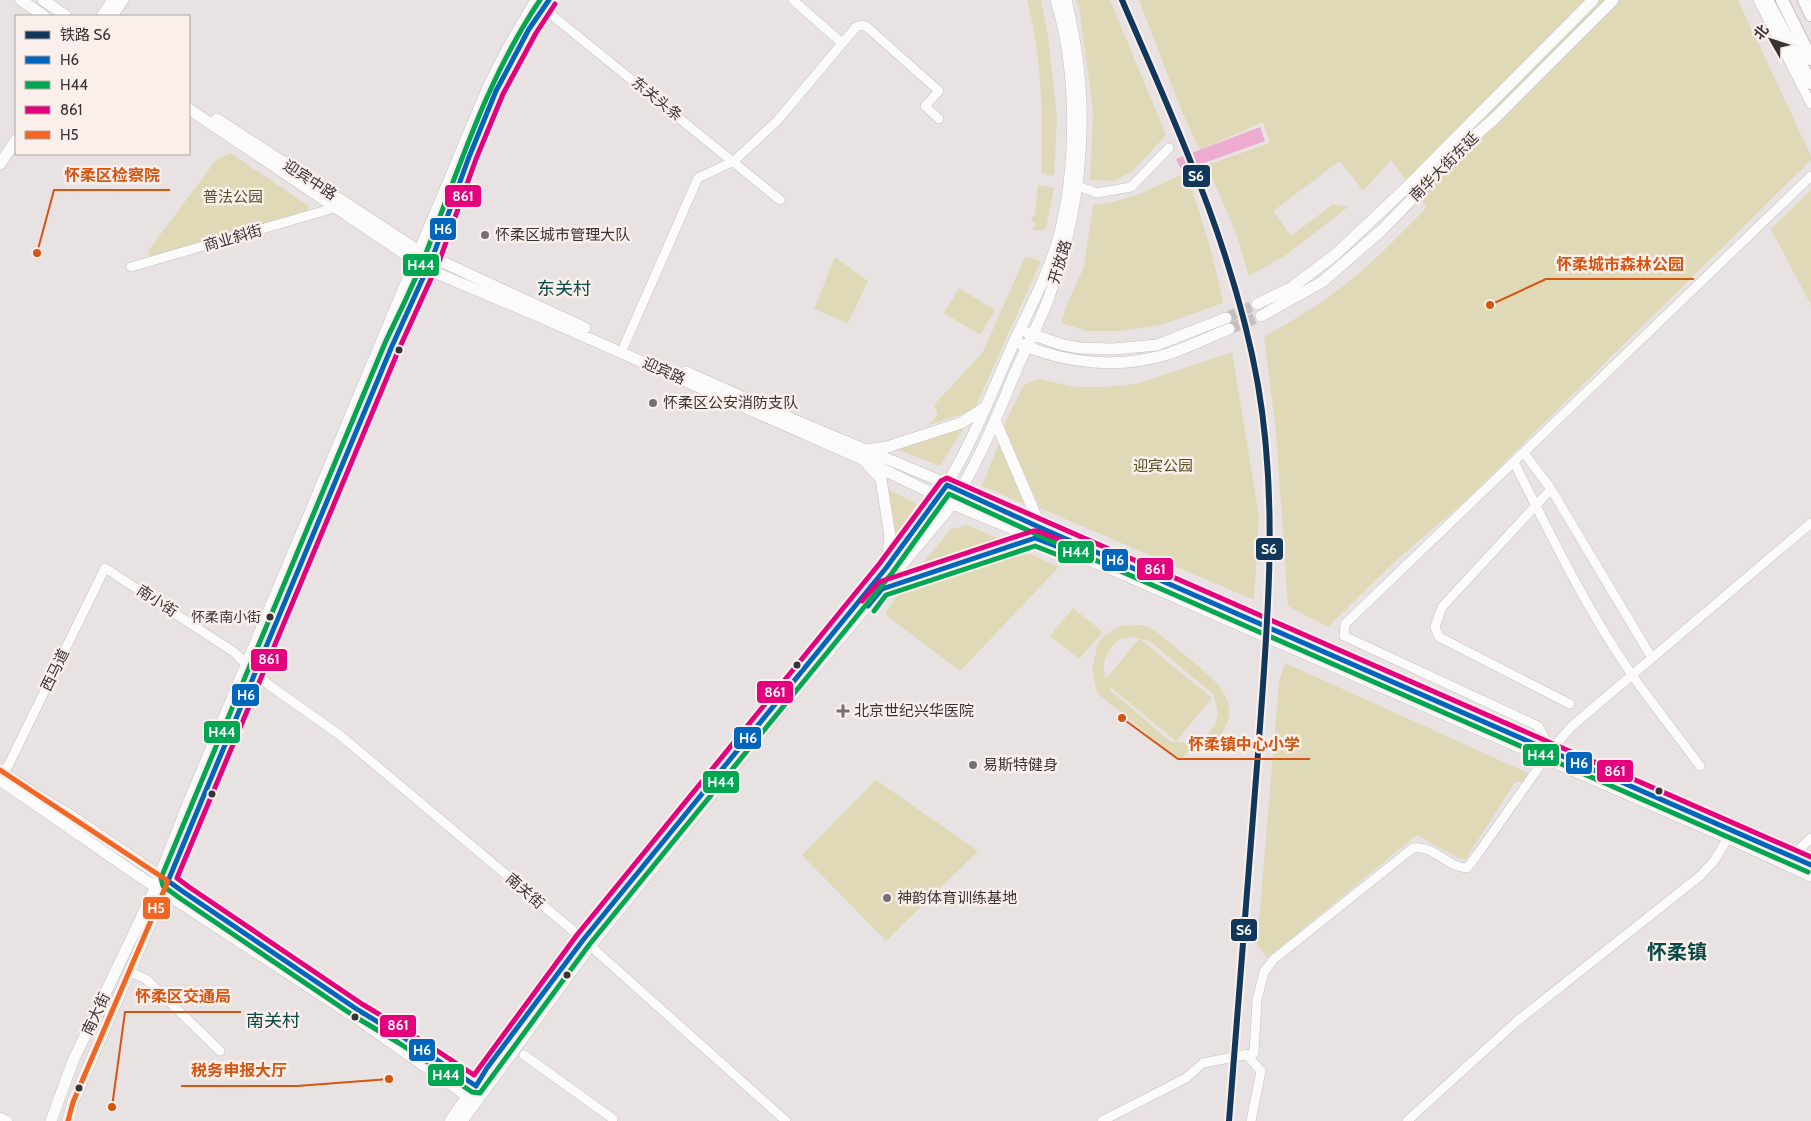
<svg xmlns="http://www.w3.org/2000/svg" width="1811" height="1121" font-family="Cabin,'Noto Sans SC',sans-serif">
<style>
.green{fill:#dfd9b7;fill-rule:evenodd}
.water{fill:#edaccf}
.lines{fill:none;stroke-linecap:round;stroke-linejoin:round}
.major-tunnel{stroke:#c5c0bf;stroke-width:11;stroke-dasharray:11 5.5;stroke-linecap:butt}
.minor-casing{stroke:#c5c0bf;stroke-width:10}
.major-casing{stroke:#c5c0bf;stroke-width:12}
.highway-casing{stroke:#c5c0bf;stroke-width:14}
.minor{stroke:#fcfbfb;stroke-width:9}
.major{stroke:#fcfbfb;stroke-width:11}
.highway{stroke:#fcfbfb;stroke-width:12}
.bus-1-casing{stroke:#faefeb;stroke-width:9}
.bus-2-casing{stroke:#faefeb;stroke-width:9}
.bus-3-casing{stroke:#faefeb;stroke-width:9}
.bus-4-casing{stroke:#faefeb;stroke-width:9}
.bus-1{stroke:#0065bd;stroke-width:5}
.bus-2{stroke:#00a651;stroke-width:5}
.bus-3{stroke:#e5007d;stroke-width:5}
.bus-4{stroke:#f26522;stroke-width:5}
.rail-1-casing{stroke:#faefeb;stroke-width:10}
.rail-1{stroke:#11385b;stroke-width:6}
.poi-dot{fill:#767170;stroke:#faefeb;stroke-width:2}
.bus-dot{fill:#383433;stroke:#faefeb;stroke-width:2}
.labels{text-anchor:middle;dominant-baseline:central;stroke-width:5;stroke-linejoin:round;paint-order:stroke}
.bus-label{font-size:14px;fill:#383433;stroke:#faefeb;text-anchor:end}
.street-label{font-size:15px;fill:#383433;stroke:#faefeb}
.park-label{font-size:15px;fill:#554f24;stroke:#faefeb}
.poi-label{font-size:15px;fill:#383433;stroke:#faefeb;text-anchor:start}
.quarter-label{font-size:18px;fill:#0a4a46;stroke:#faefeb}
.district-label{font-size:20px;font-weight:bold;fill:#0a4a46;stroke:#faefeb}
.leader{fill:none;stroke:#d65510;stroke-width:2}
.callout-dot{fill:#d65510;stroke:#faefeb;stroke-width:2}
.callout-label{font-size:16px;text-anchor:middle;font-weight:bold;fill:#d65510;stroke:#faefeb;stroke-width:5;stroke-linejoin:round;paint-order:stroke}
.line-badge{stroke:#faefeb;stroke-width:2}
.badge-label{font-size:14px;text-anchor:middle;font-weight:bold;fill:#fff}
</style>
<rect width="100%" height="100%" fill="#e8e3e2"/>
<path class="green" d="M1027 0H1041L1048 35 1057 118 1054 176 1041 173C1043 115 1042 56 1027 0Z
M1076 0H1110L1166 135 1133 171 1114 181 1090 180 1093 110 1079 8Z
M1139 0H1738L1811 156V160L1464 502 1392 564 1328 627 1288 606 1276 431 1264 337C1290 322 1318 306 1342 287 1373 263 1400 235 1427 207L1391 160 1363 191 1340 161 1273 211 1291 236 1333 204 1348 207 1286 255 1249 276 1236 233 1207 165 1270 143 1263 122 1200 150 1182 112Z
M230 153 309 206 307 212 151 257 148 251 216 160Z
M1185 173C1202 215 1214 258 1223 303L1161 325 1120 331H1087L1061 323 1067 304 1084 267 1093 205 1113 202 1142 193Z
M1038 185 1054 188 1046 228 1042 231 1032 229 1036 225 1031 219 1035 214Z
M1811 190V305L1771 229Z
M835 257 868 281 848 323 814 309Z
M1025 257 1041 261 974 410 929 425 938 414 934 405 983 352Z
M959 288 995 310 980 335 944 313Z
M1232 352 1259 516 1254 600 1040 508 1003 427 1024 385 1038 379 1076 387H1105L1136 384Z
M965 426 940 466 896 449Z
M999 443 1024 504 982 486Z
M884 487 917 504 893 540Z
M967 525 1007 542 912 576 951 529Z
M1017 552 1030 554 1059 567 960 671 885 614 898 594Z
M1073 608 1103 632 1079 659 1050 636Z
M1142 625 1153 629C1166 640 1179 650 1192 661 1213 679 1241 699 1224 730 1215 745 1204 751 1187 753L1180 761 1097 693 1092 669 1098 643 1106 634 1121 626ZM1134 637 1139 639 1106 679C1100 665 1107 646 1121 639 1124 638 1130 638 1134 637ZM1140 639 1150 641 1214 695 1218 713 1215 725 1204 738 1194 743 1171 742 1110 690 1108 685 1176 741 1212 698Z
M1285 663 1528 773 1523 782H1515L1466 859 1458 858 1417 835 1267 958 1257 945 1279 682Z
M876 780 978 851 886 941 802 855Z"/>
<path class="water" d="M1260 127 1265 141 1182 171 1176 159Z"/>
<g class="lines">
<path class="major-tunnel" d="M1226 318 1257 304
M1229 329 1261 316"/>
<g class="minor-casing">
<path id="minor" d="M793 0 842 43
M1758 0 1811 104
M538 4 780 200
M1078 186 1097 193 1131 187 1169 148
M131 267 334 208
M624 346 698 178 734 161 777 121 856 27 862 25 867 27 939 91 925 106 939 119
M1524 453 1551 489 1652 658
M1514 462C1550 534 1586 608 1632 675 1654 706 1678 736 1700 766
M1551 489 1442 607 1435 627 1439 637 1570 704
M1551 750 1538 726 1344 636 1345 624 1811 176
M2 771 8 766 105 568 234 652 255 673 269 685 341 736 577 934 786 1121
M1792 856 1811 838
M130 972 146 979 220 1051
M524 1055 613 1119
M1247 1055 1261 1071 1251 1121
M0 1117 8 1121
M1102 1121 1186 1078 1203 1063 1254 1053 1257 1000 1264 972 1274 959 1413 848C1435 845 1446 867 1467 868L1477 855 1551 750 1572 726 1811 523
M1407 1121 1516 1022 1700 876 1714 861 1728 838"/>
</g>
<g class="major-casing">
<path id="major" d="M21 0 44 16
M43 0 66 16
M102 16 113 0
M112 16 123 0
M189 109 427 269 545 319 862 459 962 508 1120 573 1728 838 1811 876
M217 119 419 251 585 328
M0 164 16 140
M1257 304 1291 288 1337 253 1407 187 1593 0
M1261 316 1322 282 1382 230 1462 147 1495 118 1613 0
M1028 333 1063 345 1080 348 1113 349 1157 345 1226 318
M1021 344C1067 364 1120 369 1168 354 1189 347 1209 337 1229 329
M686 372 794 420 938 480 977 500 1041 528 1811 865
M995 420 1041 528
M866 450 887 447 961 423 986 407
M868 465 881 479 890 536 887 566
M882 589 1035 538
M0 770 35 794 70 815 358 1010 403 1037 480 1089
M0 780 136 874 355 1017 473 1100
M51 1121 73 1061 152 895 190 799 488 87 509 46 536 0
M68 1121 73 1102 164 892 248 688 392 346 431 259 497 90 531 25 549 0
M450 1121C530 1007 616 898 704 790 748 737 790 683 834 631 873 584 916 535 947 484 975 438 993 388 1015 340 1030 308 1047 276 1057 243 1078 171 1078 71 1056 0
M462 1121 590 946 778 712 946 512C976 470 995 420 1015 373 1026 346 1041 321 1050 294 1079 214 1089 128 1075 44 1072 29 1070 15 1066 0"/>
</g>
<g class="highway-casing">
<path id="highway" d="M1767 0 1811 83
M1782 0 1811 59
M1804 0 1811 15"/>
</g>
<use href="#minor" class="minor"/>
<use href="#major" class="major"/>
<use href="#highway" class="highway"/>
<g class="bus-1-casing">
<path id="bus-1" d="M549 0 529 29 496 91 469 157 433 256 392 346 168 881 185 893 358 1010 403 1037 476 1086 487 1068 583 940 886 568 947 485 1041 528 1811 865
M868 606 882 589 1035 538 1061 548"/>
</g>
<g class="bus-2-casing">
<path id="bus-2" d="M540 0C486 80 461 164 426 253 414 284 399 313 385 343L161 878 163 886 181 899 354 1016 399 1043 472 1092 480 1093 589 945 892 573 949 494 1038 535 1808 872
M874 611 886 595 1035 546 1058 555"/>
</g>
<g class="bus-3-casing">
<path id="bus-3" d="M555 4 536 33 503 94 476 159 440 259 399 349 177 878 189 887 362 1004 407 1031 474 1075 577 935 880 563 941 481 947 478 1811 857
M862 601 879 582 1033 531H1037L1064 541"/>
</g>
<g class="bus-4-casing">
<path id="bus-4" d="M0 770 168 881 73 1102 68 1121"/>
</g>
<use href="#bus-1" class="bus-1"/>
<use href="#bus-2" class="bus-2"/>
<use href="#bus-3" class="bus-3"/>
<use href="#bus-4" class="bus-4"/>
<g class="rail-1-casing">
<path id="rail-1" d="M1122 0C1176 125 1234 249 1258 385 1279 507 1267 630 1258 753 1248 876 1239 998 1229 1121"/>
</g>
<use href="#rail-1" class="rail-1"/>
</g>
<g class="poi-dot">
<circle cx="485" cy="235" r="5"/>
<circle cx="653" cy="403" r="5"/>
<path d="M840.5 703.5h5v5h5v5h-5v5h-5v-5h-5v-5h5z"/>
<circle cx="973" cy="765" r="5"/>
<circle cx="887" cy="898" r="5"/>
</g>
<g class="bus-dot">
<circle cx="399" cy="350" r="4.5"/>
<circle cx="270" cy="617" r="4.5"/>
<circle cx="797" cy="665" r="4.5"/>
<circle cx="1659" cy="791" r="4.5"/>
<circle cx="212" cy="794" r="4.5"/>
<circle cx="567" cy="975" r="4.5"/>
<circle cx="355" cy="1017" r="4.5"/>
<circle cx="79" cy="1088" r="4.5"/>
</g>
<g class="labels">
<g class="bus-label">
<text x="261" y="617">怀柔南小街</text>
</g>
<g class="street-label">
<text transform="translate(657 99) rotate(39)">东关头条</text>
<text transform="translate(1444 167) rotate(-45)">南华大街东延</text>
<text transform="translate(310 180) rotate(33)">迎宾中路</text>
<text transform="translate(233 238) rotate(-16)">商业斜街</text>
<text transform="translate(1060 262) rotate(-73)">开放路</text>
<text transform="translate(664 371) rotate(24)">迎宾路</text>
<text transform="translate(157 601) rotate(33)">南小街</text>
<text transform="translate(55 670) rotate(-64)">西马道</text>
<text transform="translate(525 891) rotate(41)">南关街</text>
<text transform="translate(96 1014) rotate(-65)">南大街</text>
</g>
<g class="park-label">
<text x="233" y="197">普法公园</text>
<text x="1163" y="466">迎宾公园</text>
</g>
<g class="poi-label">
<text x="495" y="235">怀柔区城市管理大队</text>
<text x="663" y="403">怀柔区公安消防支队</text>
<text x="854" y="711">北京世纪兴华医院</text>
<text x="983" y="765">易斯特健身</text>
<text x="897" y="898">神韵体育训练基地</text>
</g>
<g class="quarter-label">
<text x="564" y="289">东关村</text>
<text x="273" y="1021">南关村</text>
</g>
<g class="district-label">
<text x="1677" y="952">怀柔镇</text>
</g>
</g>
<path class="leader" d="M37 253L54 190H170M1490 305L1546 279H1694M1122 718L1178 759H1310M112 1107L125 1012H241M389 1079L297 1086H181"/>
<g class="callout-dot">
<circle cx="37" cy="253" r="5"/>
<circle cx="1490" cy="305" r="5"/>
<circle cx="1122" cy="718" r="5"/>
<circle cx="112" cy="1107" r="5"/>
<circle cx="389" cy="1079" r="5"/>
</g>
<g class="callout-label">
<text x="112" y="181">怀柔区检察院</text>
<text x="1620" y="270">怀柔城市森林公园</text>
<text x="1244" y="750">怀柔镇中心小学</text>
<text x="183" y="1002">怀柔区交通局</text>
<text x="239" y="1076">税务申报大厅</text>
</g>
<g class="line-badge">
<rect x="1182" y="164" width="29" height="24" rx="5" fill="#11385b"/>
<rect x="444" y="184" width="38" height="24" rx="5" fill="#e5007d"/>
<rect x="429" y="217" width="28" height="24" rx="5" fill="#0065bd"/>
<rect x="402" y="253" width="38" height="24" rx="5" fill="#00a651"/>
<rect x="1255" y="537" width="29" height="24" rx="5" fill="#11385b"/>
<rect x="1057" y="540" width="38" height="24" rx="5" fill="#00a651"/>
<rect x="1101" y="548" width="28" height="24" rx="5" fill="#0065bd"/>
<rect x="1136" y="557" width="38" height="24" rx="5" fill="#e5007d"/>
<rect x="250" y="648" width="38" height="24" rx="5" fill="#e5007d"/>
<rect x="756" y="680" width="38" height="24" rx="5" fill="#e5007d"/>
<rect x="231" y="683" width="29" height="24" rx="5" fill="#0065bd"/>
<rect x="203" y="720" width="38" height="24" rx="5" fill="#00a651"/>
<rect x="733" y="726" width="29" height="24" rx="5" fill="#0065bd"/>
<rect x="1522" y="743" width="38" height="24" rx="5" fill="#00a651"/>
<rect x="1565" y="751" width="28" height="24" rx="5" fill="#0065bd"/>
<rect x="1596" y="759" width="38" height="24" rx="5" fill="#e5007d"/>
<rect x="702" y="770" width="38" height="24" rx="5" fill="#00a651"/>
<rect x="142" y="896" width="29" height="24" rx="5" fill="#f26522"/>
<rect x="1230" y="918" width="28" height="24" rx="5" fill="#11385b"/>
<rect x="379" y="1014" width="38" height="24" rx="5" fill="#e5007d"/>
<rect x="408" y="1038" width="28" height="24" rx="5" fill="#0065bd"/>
<rect x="427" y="1063" width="38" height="24" rx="5" fill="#00a651"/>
</g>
<g class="badge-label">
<text x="1196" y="181">S6</text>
<text x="463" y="201">861</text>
<text x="443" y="234">H6</text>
<text x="421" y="270">H44</text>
<text x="1269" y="554">S6</text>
<text x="1076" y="557">H44</text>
<text x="1115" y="565">H6</text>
<text x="1155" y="574">861</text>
<text x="269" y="664">861</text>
<text x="775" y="697">861</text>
<text x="246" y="700">H6</text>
<text x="222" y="737">H44</text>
<text x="748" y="743">H6</text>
<text x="1541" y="760">H44</text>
<text x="1579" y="768">H6</text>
<text x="1615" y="776">861</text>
<text x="721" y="787">H44</text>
<text x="156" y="913">H5</text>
<text x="1244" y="935">S6</text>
<text x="398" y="1030">861</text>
<text x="422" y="1055">H6</text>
<text x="446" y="1080">H44</text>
</g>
<rect x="15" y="15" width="175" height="140" fill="#faefeb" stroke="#aca4a1"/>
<rect x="25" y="31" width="25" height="8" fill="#11385b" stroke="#aca4a1"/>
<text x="60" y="40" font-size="15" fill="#383433">铁路 S6</text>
<rect x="25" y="56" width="25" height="8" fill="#0065bd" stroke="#aca4a1"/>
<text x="60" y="65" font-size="15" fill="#383433">H6</text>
<rect x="25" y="81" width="25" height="8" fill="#00a651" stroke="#aca4a1"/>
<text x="60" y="90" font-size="15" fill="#383433">H44</text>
<rect x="25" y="106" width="25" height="8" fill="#e5007d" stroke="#aca4a1"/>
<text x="60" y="115" font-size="15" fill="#383433">861</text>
<rect x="25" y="131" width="25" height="8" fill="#f26522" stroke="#aca4a1"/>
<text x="60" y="140" font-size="15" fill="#383433">H5</text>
<g transform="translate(1771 40) rotate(309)" stroke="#faefeb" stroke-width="4" paint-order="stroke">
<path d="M0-4L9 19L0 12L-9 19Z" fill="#383433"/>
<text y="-8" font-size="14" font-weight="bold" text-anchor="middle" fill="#383433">北</text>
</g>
</svg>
